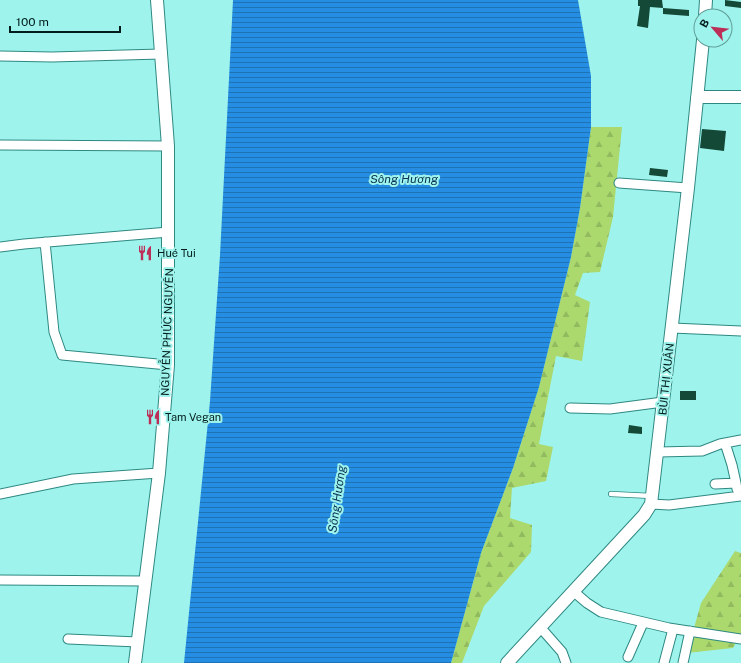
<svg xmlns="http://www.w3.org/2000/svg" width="741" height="663" font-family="'Public Sans',sans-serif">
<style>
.forest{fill:url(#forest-firs)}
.water{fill:url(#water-rules)}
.building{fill:#144938}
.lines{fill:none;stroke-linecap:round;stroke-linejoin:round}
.lane-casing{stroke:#2e8882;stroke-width:6}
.street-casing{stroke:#2e8882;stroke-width:11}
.secondary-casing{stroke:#2e8882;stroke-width:14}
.lane{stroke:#fff;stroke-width:4.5}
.street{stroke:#fff;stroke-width:9}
.secondary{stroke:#fff;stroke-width:12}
.labels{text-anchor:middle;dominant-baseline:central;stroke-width:4;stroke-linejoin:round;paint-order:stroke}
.poi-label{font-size:11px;fill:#021d1b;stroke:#9ef4ec;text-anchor:start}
.street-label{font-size:11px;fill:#021d1b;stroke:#9ef4ec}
.water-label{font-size:12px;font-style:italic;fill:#0a3254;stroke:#9ef4ec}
</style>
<defs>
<pattern id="forest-firs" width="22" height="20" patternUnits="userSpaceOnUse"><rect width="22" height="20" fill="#abd96e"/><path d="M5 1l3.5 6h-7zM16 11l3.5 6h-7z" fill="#92ba5f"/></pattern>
<pattern id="water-rules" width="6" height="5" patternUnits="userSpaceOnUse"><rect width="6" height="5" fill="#258ee2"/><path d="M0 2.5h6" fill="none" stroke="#1e73b6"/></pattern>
</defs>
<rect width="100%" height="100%" fill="#9ef4ec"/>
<path class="forest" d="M591 127H622L613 217 600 272 583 273 575 295 590 302 582 361 556 356 539 444 553 447 546 481 512 488 510 518 532 525 531 552 484 606 462 663H451L481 553 513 468 539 387 571 257 580 208Z
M735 551 741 553V634L733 648 687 653 701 603Z"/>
<path class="water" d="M233 0H578L591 76V127L580 208 571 257 539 387 513 468 481 553 451 663H184L210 401 220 255Z"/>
<path class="building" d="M638 0H662L663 8 650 7 648 28 637 26 640 6H638Z
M725 0 741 2V8L725 6Z
M663 8 689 10V16L663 14Z
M702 129 726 131 724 151 700 148Z
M650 168 668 170 667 177 649 175Z
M680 391H696V400H680Z
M629 425 642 427V434L628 433Z"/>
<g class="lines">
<g class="lane-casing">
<path id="lane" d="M611 494 652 496"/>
</g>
<g class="street-casing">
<path id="street" d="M0 56 52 57 161 54
M0 145 168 146
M619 183 688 188
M45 242 54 332 62 355 168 365
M0 247 24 244 169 232
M672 328 741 331
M570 408 610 409 663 402
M725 443 732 465 736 483
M658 452 702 451 720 444 741 440
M715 484 736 483 737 489
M0 494 73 479 159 473
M651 504 669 505 741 496
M0 580 145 581
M573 591 587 603 601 612 669 628 741 639
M540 627 562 652 566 663
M68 639 138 642
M628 657 643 623
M664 663 673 629
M683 663 690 631"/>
</g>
<g class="secondary-casing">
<path id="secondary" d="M705 16 706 0
M697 97H741
M135 663 159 473 168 365V146L157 0
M507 663 644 515 651 504 688 188 703 40"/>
</g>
<use href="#lane" class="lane"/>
<use href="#street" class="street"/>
<use href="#secondary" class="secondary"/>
</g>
<defs>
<g id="restaurant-bare" transform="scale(1.2)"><path d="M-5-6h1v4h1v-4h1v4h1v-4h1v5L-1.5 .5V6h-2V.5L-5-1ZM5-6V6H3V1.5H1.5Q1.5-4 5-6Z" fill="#bc2d57" stroke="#9ef4ec" stroke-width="2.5" paint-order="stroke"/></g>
</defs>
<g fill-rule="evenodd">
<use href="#restaurant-bare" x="145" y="253"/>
<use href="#restaurant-bare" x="153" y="417"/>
</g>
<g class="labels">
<g class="poi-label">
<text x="157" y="253">Hué Tui</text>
<text x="165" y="417">Tam Vegan</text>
</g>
<g class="street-label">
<text transform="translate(167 332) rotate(-88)">NGUYỄN PHÚC NGUYÊN</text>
<text transform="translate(666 379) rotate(-84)">BÙI THỊ XUÂN</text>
</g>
<g class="water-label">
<text x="404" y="179">Sông Hương</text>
<text transform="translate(337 499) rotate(-82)">Sông Hương</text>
</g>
</g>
<g transform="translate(713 28) rotate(298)"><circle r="19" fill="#9ef4ec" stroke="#609e98"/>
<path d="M0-3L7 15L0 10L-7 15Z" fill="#bc2d57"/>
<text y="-6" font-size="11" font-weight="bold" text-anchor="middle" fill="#021d1b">B</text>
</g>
<path d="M10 26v6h110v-6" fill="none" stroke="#021d1b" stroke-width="2"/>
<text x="16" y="26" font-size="12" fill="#021d1b" stroke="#9ef4ec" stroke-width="3" paint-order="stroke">100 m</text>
</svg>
